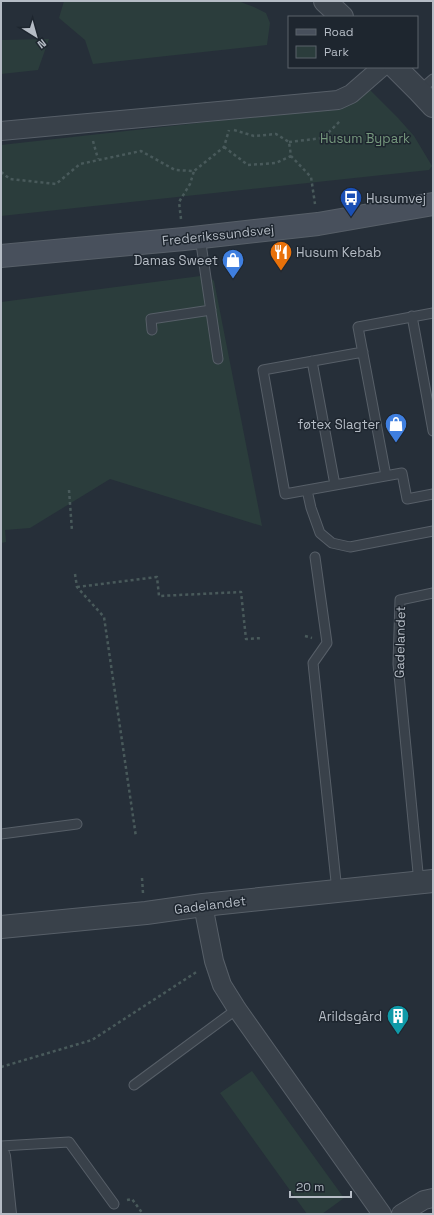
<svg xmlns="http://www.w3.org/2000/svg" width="434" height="1215" font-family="'Space Grotesk',sans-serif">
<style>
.green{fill:#2b3d3c}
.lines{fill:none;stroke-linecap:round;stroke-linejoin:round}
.service-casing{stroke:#575f68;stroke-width:11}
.minor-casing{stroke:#575f68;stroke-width:20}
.tertiary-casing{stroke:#575f68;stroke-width:24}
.secondary-casing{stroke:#575f68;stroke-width:24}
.path{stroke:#495a5b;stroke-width:2.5;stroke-dasharray:3 3;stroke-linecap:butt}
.service{stroke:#39414a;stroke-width:9}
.minor{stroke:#39414a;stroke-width:18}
.tertiary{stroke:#39414a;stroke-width:22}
.secondary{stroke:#48505c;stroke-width:22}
.labels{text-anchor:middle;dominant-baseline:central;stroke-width:3;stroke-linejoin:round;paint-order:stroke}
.park-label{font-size:13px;fill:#76987d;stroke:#1e262f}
.poi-label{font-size:13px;fill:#b5bcc5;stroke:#1e262f;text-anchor:end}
.street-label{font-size:13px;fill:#b5bcc5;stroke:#1e262f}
</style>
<rect width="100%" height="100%" fill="#262f39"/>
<path class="green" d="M64 1H238L254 7 266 13 270 23 267 45 93 64 85 40 59 18Z
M49 39 38 70 1 74V40Z
M369 89 398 118 414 136 432 166 429 170 1 216V145L332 108Z
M208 275 214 281 262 526 110 479 30 528 5 530 6 542 1 543V302Z
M252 1071 344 1198 322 1214H307L220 1093Z"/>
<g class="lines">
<g class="service-casing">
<path id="service" d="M419 91 433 79
M200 237 218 359
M412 316 433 431
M152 330 151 319 211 310
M363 352 263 370 285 494 402 473 407 499 433 494
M312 361 335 485
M386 476 358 327 433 313
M307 490 311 508 320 533 332 543 350 547 433 531
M315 557 327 643 313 663 337 891
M1 834 77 824
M419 883 398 664 400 600 433 593
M134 1085 237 1009
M1 1146 69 1142 114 1204"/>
</g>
<g class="minor-casing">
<path id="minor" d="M1 131 338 100 351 94 382 67
M203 905 214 961 222 985 237 1009 382 1214
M1 1156 7 1214
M401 1214 424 1200 433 1198"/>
</g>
<g class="tertiary-casing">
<path id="tertiary" d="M325 1 342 17
M395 67 419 91 433 106
M1 927 146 913 203 905 433 881"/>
</g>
<g class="secondary-casing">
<path id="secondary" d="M1 256 184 239 318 224 433 204"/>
</g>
<path class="path" d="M234 130 254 136 276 134 289 142 291 156 311 177 315 204
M93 141 98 159
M289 142 323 138 341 120
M224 147 248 165 276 163 291 156
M1 172 10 179 56 184 80 164 141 151 175 170 194 171 224 147 229 130
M181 219 179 202 190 184 194 171
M69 490 72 531
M75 574 77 587 104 617 136 837
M77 587 157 577 159 596 241 592 246 639 262 638
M305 636 312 638
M142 878 143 893
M1 1067 92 1040 198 971
M127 1200 132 1199 143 1214"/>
<use href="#service" class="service"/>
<use href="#minor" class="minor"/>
<use href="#tertiary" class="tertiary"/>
<use href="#secondary" class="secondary"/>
</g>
<defs>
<g id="bus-pin" transform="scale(1.15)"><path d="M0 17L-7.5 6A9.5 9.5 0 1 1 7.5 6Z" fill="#1a4fb4" stroke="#1e262f"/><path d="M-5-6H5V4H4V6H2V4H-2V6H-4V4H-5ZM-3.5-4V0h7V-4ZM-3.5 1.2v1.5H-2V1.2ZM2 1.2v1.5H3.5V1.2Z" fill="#fff"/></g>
<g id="restaurant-pin" transform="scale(1.15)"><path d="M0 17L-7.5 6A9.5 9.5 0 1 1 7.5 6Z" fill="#e8710a" stroke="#1e262f"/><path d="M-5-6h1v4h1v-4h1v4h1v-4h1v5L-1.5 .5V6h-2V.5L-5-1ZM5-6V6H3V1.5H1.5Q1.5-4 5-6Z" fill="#fff"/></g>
<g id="shop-pin" transform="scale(1.15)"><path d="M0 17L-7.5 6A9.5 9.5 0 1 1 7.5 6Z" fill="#3f7fe0" stroke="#1e262f"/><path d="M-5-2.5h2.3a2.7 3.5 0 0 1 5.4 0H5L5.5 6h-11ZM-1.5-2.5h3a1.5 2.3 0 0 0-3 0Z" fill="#fff"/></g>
<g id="building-pin" transform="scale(1.15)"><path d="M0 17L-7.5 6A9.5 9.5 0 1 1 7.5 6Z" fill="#0f9aa8" stroke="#1e262f"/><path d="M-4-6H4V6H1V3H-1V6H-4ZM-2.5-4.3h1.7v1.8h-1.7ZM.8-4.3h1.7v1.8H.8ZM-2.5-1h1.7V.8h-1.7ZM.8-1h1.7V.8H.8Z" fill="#fff"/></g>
</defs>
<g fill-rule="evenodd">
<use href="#bus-pin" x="351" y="198"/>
<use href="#restaurant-pin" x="281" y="252"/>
<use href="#shop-pin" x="233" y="260"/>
<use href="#shop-pin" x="396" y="424"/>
<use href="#building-pin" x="398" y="1016"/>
</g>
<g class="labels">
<g class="park-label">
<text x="365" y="138">Husum Bypark</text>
</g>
<g class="poi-label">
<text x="366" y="198" text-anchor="start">Husumvej</text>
<text x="296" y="252" text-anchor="start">Husum Kebab</text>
<text x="218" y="260">Damas Sweet</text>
<text x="380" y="424">føtex Slagter</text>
<text x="382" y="1016">Arildsgård</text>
</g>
<g class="street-label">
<text transform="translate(218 235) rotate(-6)">Frederikssundsvej</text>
<text transform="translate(400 642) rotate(-89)">Gadelandet</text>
<text transform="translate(210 905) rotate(-7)">Gadelandet</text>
</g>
</g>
<rect width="434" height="1215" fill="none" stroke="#b5bcc5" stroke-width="4"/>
<rect x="288" y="16" width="130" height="52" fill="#1e262f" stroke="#5a626b"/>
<rect x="296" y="29" width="20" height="6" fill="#48505c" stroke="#5a626b"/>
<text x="324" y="36" font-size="12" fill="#b5bcc5">Road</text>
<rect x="296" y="46" width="20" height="12" fill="#2b3d3c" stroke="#5a626b"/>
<text x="324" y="56" font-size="12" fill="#b5bcc5">Park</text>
<g transform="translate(36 36) rotate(143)" stroke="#1e262f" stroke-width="3" paint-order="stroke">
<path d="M0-3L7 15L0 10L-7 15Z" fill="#b5bcc5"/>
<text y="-6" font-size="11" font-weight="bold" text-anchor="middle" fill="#b5bcc5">N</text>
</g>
<path d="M290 1191v6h61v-6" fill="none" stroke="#b5bcc5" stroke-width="2"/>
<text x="296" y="1191" font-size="12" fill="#b5bcc5" stroke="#1e262f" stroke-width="3" paint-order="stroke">20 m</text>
</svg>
